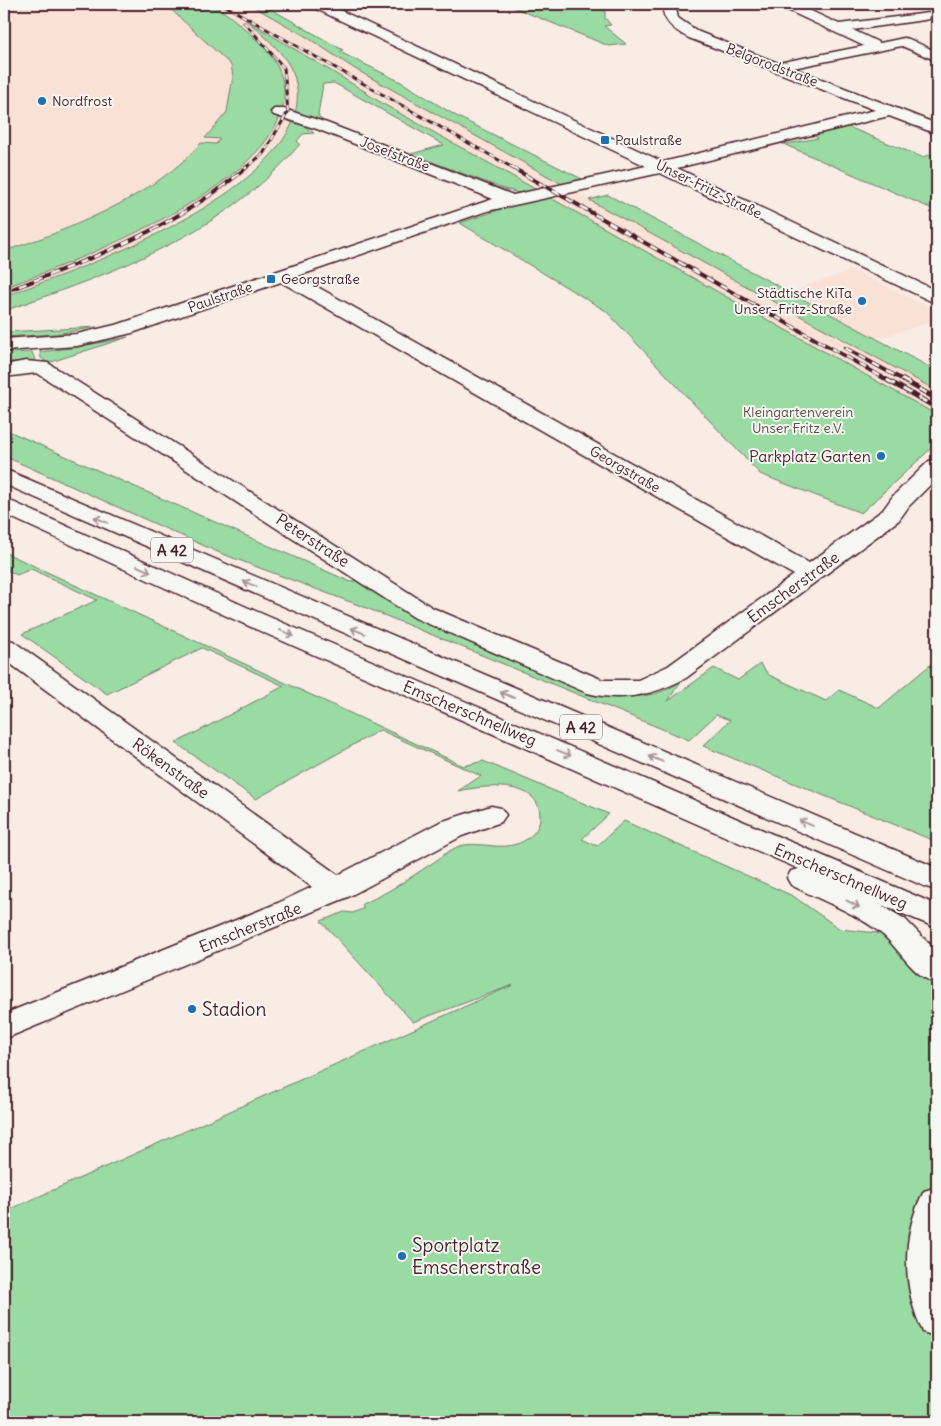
<svg xmlns="http://www.w3.org/2000/svg" width="941" height="1426" font-family="Delius,sans-serif">
<style>
.built{fill:#fae1d5}
.green{fill:#9adaa3;stroke:#727c67}
.lines{fill:none;stroke-linecap:round;stroke-linejoin:round}
.minor-casing{stroke:#4a1f2b;stroke-width:3}
.motorway-casing{stroke:#4a1f2b;stroke-width:3}
.minor{fill:#f6f6f2;fill-rule:evenodd}
.motorway{fill:#f6f6f2;fill-rule:evenodd}
.rail-far2-casing{stroke:#4a1f2b;stroke-width:3}
.rail-far1-casing{stroke:#4a1f2b;stroke-width:4}
.rail-casing{stroke:#4a1f2b;stroke-width:5}
.rail-far2{stroke:#f6f6f2;stroke-width:2;stroke-dasharray:5.5;stroke-linecap:butt}
.rail-far1{stroke:#f6f6f2;stroke-width:2.5;stroke-dasharray:8;stroke-linecap:butt}
.rail{stroke:#f6f6f2;stroke-width:3;stroke-dasharray:9;stroke-linecap:butt}
.oneway{stroke:#a99598}
.poi-dot{fill:#1f6fb2;stroke:#f6f6f2;stroke-width:2}
.labels{text-anchor:middle;dominant-baseline:central;stroke-width:4;stroke-linejoin:round;paint-order:stroke}
.far-street-label{font-size:14px;fill:#4a1f2b;stroke:#f6f6f2}
.far-poi-label{font-size:14px;fill:#4a1f2b;stroke:#f6f6f2;text-anchor:start}
.far-park-label{font-size:14px;fill:#5e4e49;stroke:#f6f6f2}
.shield{fill:#f6f6f2;stroke:#7e6067;stroke-width:1}
.shield-label{font-size:15px;font-weight:bold;fill:#4a1f2b}
.poi-label{font-size:16px;fill:#4a1f2b;stroke:#f6f6f2;text-anchor:end}
.street-label{font-size:16px;fill:#4a1f2b;stroke:#f6f6f2}
.near-poi-label{font-size:19px;fill:#4a1f2b;stroke:#f6f6f2;text-anchor:start}
</style>
<rect width="100%" height="100%" fill="#f8ece5"/>
<filter id="ink" filterUnits="userSpaceOnUse"><feTurbulence type="fractalNoise" baseFrequency=".02" numOctaves="2"/><feDisplacementMap in="SourceGraphic" scale="10" xChannelSelector="R" yChannelSelector="G"/><feConvolveMatrix kernelMatrix="1 2 1 2 8 2 1 2 1" color-interpolation-filters="sRGB"/></filter>
<g filter="url(#ink)">
<path class="built" d="M4 4H165L231 65 233 76 227 112 205 137 220 139 216 144 201 143 192 154 145 189 89 219 4 251Z
M211 4H249L253 6 305 36 355 69 562 184 537 190 385 105 364 92 365 91 250 23 279 50 297 79 299 91 295 114 282 109 285 95 283 79 268 50 251 33Z
M281 114 294 119 287 134 261 163 212 202 138 243 70 272 4 296V288L117 243 195 201 233 173 255 154Z
M572 190 937 391V415L547 196Z
M853 270 937 311V320L884 337H874L792 293 808 285Z"/>
<path class="green" d="M165 4C179 4 197 0 210 4 222 7 260 41 268 52 354 161 72 262 4 288V251C67 231 158 194 201 143L216 144 220 139 205 138 227 112 233 76 231 65Z
M249 4H262L343 50 340 52 346 55 401 82 458 117 582 179 562 184 355 69 305 36Z
M505 4H605V18L611 25 604 26 626 44 609 46Z
M246 20 366 92H364L385 105 537 190 519 193 504 189 411 154 444 145 334 83 323 84 318 115 323 123 295 114C306 70 277 47 246 20Z
M294 119 314 133 303 134 297 141 300 144C224 235 111 273 4 311V296C83 269 262 203 294 119Z
M846 126 922 157 937 153V211L781 143 787 144 818 138 813 135Z
M608 195 937 371V391L589 200Z
M549 197 937 415V443L861 513 760 474 606 311 460 223 510 206Z
M97 327 56 334 4 337V332Z
M128 337 48 363 41 358 40 352 78 347Z
M32 352 36 362H4V353Z
M4 429 351 582 360 579 605 695C633 698 658 698 681 681L668 701 714 668 738 680 760 664 769 675 826 701 839 690 879 708 937 659V842L703 746 730 720 716 715 689 740 369 609 220 553 4 456Z
M4 552 464 766 483 761 609 814 582 839 597 846 624 821 793 896 840 929 923 938 937 945V1422H4V1212L513 985 413 1022 321 921 344 912 353 913 364 908 362 904C387 894 408 879 431 864 439 859 450 849 460 846 482 840 504 854 527 839 534 834 540 826 540 817 541 778 480 786 458 791L481 776 380 730 256 799 176 743 284 686 202 648 107 694 22 634 97 600 31 569 17 575 4 569Z"/>
<g class="lines">
<g class="minor-casing">
<path id="minor" d="M311 4H327L663 162 875 110 689 38C675 31 661 21 663 4H675L678 18 699 32 778 63 864 46 781 7 780 4H796L839 24 929 13 931 16 929 19 924 20 853 30 880 43 904 38 909 39 937 52V61L902 46 793 68 937 124V134L889 116 677 168 937 291V304L660 173 487 211 298 276 809 563 883 510 893 496 929 461 937 459V478L909 506 899 520 686 678C654 695 623 702 587 693L415 618 37 373 4 377V365L26 361 48 363 433 608 603 680H638L668 666 794 575 281 282 132 333 77 346 4 351V339L77 334 119 324 493 199 317 129 274 115 271 112 274 109H284L327 123 513 195 646 166 312 7Z
M4 639 13 641 338 875 440 822 491 806 501 808 506 815 501 822 462 836 348 897 4 1039V1014L278 903 312 887 4 659Z"/>
</g>
<g class="motorway-casing">
<path id="motorway" d="M4 469 937 868V890L926 887 4 484Z
M4 498 251 609 937 905V928L879 904 905 919 937 952V983C914 978 901 951 883 935 859 914 820 900 791 885L787 878 791 871 799 869 233 619 4 514Z
M937 1187V1337L923 1332C902 1288 901 1235 924 1191Z"/>
</g>
<use href="#minor" class="minor"/>
<use href="#motorway" class="motorway"/>
<g class="rail-far2-casing">
<path id="rail-far2" d="M222 4 513 168
M244 22 284 68 288 112 263 154 245 168"/>
</g>
<g class="rail-far1-casing">
<path id="rail-far1" d="M511 167 889 381
M4 292C90 260 177 227 247 167
M845 348 905 381"/>
</g>
<g class="rail-casing">
<path id="rail" d="M887 380 937 408
M903 380 937 399"/>
</g>
<use href="#rail-far2" class="rail-far2"/>
<use href="#rail-far1" class="rail-far1"/>
<use href="#rail" class="rail"/>
</g>
<defs><path id="oneway-shaft" d="M-6 0H5M1.5-3L5.5 0L1.5 3" fill="none" stroke-width="1.6" stroke-linecap="round" stroke-linejoin="round" transform="scale(1.25)"/></defs>
<g class="oneway">
<use href="#oneway-shaft" transform="translate(101 520) rotate(-157)"/>
<use href="#oneway-shaft" transform="translate(144 569) rotate(24)"/>
<use href="#oneway-shaft" transform="translate(250 584) rotate(-157)"/>
<use href="#oneway-shaft" transform="translate(358 631) rotate(-157)"/>
<use href="#oneway-shaft" transform="translate(287 633) rotate(23)"/>
<use href="#oneway-shaft" transform="translate(507 695) rotate(-157)"/>
<use href="#oneway-shaft" transform="translate(564 753) rotate(23)"/>
<use href="#oneway-shaft" transform="translate(656 759) rotate(-157)"/>
<use href="#oneway-shaft" transform="translate(806 823) rotate(-157)"/>
<use href="#oneway-shaft" transform="translate(853 904) rotate(28)"/>
</g>
</g>
<g class="poi-dot">
<circle cx="42" cy="101" r="5"/>
<rect x="600" y="135" width="10" height="10" rx="2.5"/>
<rect x="266" y="274" width="10" height="10" rx="2.5"/>
<circle cx="862" cy="301" r="5"/>
<circle cx="881" cy="456" r="5"/>
<circle cx="192" cy="1009" r="5"/>
<circle cx="402" cy="1256" r="5"/>
</g>
<g class="labels">
<g class="far-street-label">
<text transform="translate(772 65) rotate(21)">Belgorodstraße</text>
<text transform="translate(395 154) rotate(21)">Josefstraße</text>
<text transform="translate(709 189) rotate(26)">Unser-Fritz-Straße</text>
<text transform="translate(220 297) rotate(-19)">Paulstraße</text>
<text transform="translate(625 469) rotate(30)">Georgstraße</text>
</g>
<g class="far-poi-label">
<text x="52" y="101">Nordfrost</text>
<text x="615" y="140">Paulstraße</text>
<text x="281" y="279">Georgstraße</text>
<text x="852" y="293" text-anchor="end">Städtische KiTa<tspan x="852" dy="16">Unser–Fritz-Straße</tspan></text>
</g>
<g class="far-park-label">
<text x="798" y="412">Kleingartenverein<tspan x="798" dy="16">Unser Fritz e.V.</tspan></text>
</g>
<g class="shield">
<rect x="151" y="537.5" width="42" height="25" rx="4"/>
<rect x="560" y="714.5" width="42" height="25" rx="4"/>
</g>
<g class="shield-label">
<text x="172" y="550">A 42</text>
<text x="581" y="727">A 42</text>
</g>
<g class="poi-label">
<text x="871" y="456">Parkplatz Garten</text>
</g>
<g class="street-label">
<text transform="translate(313 540) rotate(33)">Peterstraße</text>
<text transform="translate(793 587) rotate(-36)">Emscherstraße</text>
<text transform="translate(470 713) rotate(23)">Emscherschnellweg</text>
<text transform="translate(171 768) rotate(36)">Rökenstraße</text>
<text transform="translate(841 876) rotate(23)">Emscherschnellweg</text>
<text transform="translate(250 927) rotate(-22)">Emscherstraße</text>
</g>
<g class="near-poi-label">
<text x="202" y="1009">Stadion</text>
<text x="412" y="1245">Sportplatz<tspan x="412" dy="22">Emscherstraße</tspan></text>
</g>
</g>
<rect width="941" height="1426" fill="none" stroke="#f6f6f2" stroke-width="20"/>
<rect x="10" y="10" width="921" height="1406" fill="none" stroke="#4a1f2b" stroke-width="2" filter="url(#ink)"/>
</svg>
